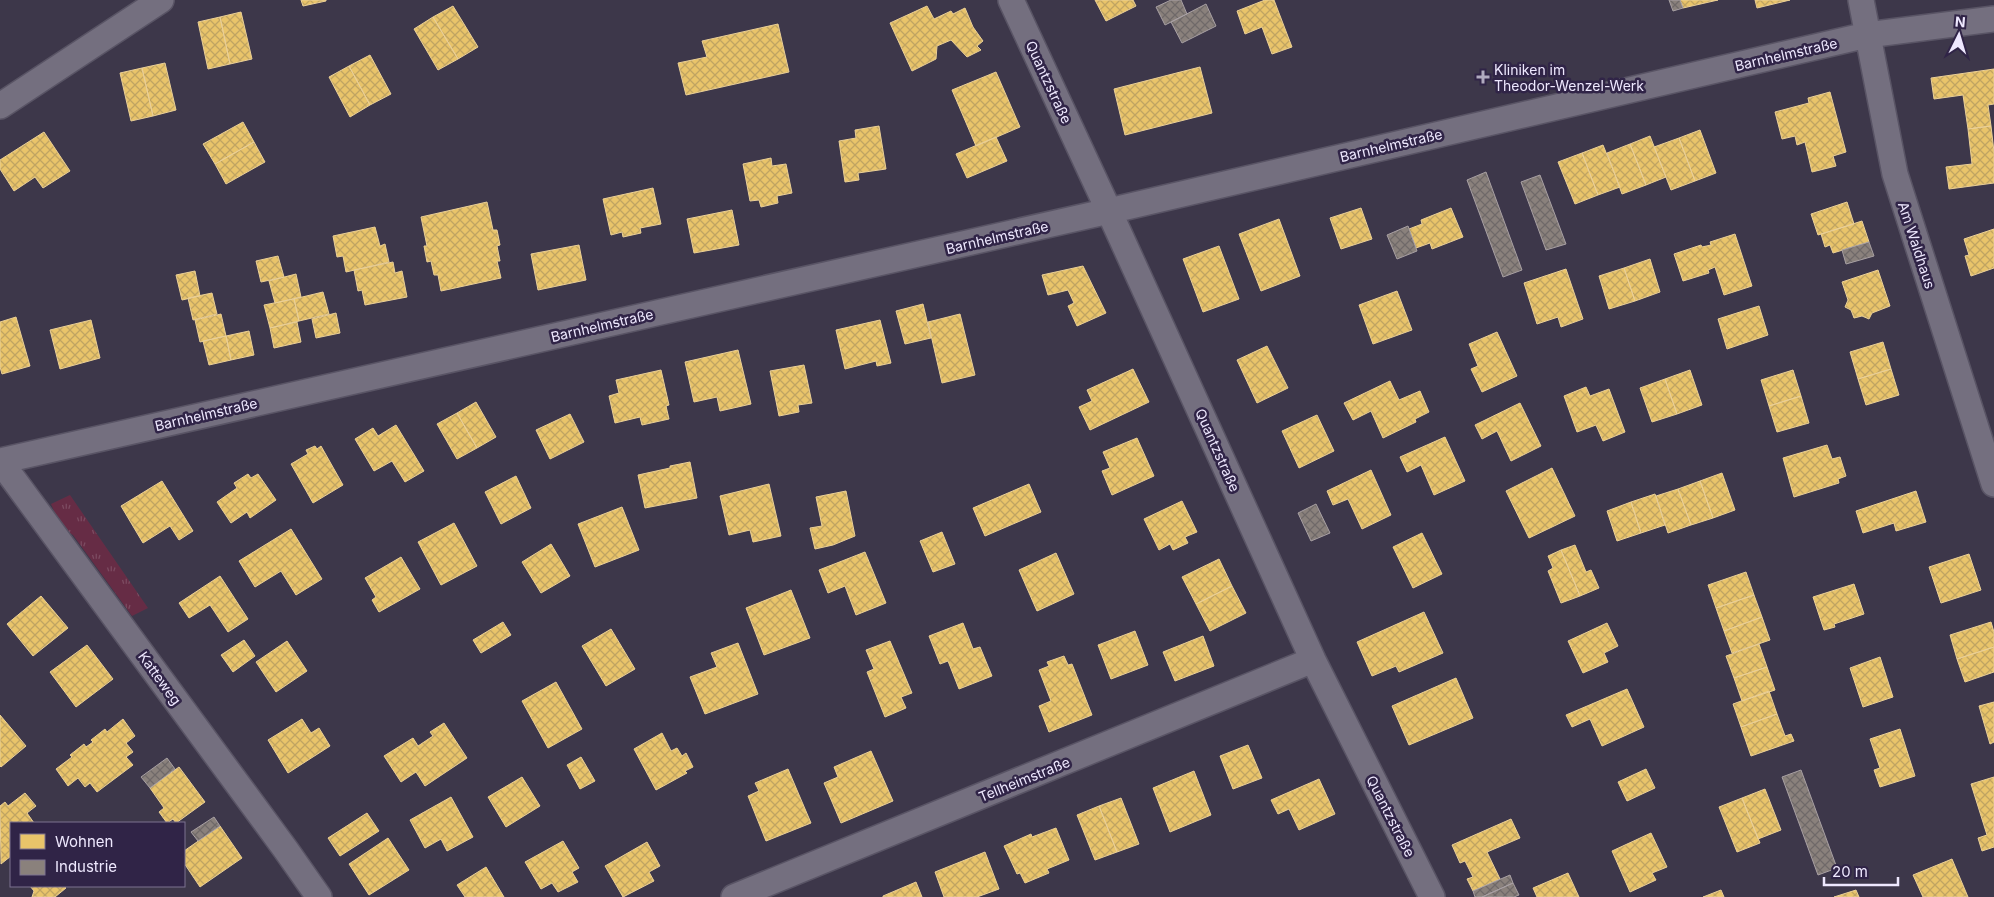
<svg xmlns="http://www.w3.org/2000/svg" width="1994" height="897" font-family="Inter,sans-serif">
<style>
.grass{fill:url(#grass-tufts)}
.homes{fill:url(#homes-cross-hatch);stroke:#eacf96}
.industry{fill:url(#industry-cross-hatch);stroke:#a8a0a3}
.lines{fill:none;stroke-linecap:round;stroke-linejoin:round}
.minor-casing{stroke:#595465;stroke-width:28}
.minor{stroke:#746f7f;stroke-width:25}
.poi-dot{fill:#b0aabf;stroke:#302447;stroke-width:2}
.labels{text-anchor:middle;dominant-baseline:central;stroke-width:5;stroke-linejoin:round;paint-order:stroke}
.street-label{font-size:14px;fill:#eee8fe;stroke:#302447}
.poi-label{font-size:14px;fill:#eee8fe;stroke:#302447;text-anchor:start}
</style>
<defs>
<pattern id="grass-tufts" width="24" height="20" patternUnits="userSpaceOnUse" patternTransform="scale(1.25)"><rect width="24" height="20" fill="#662c45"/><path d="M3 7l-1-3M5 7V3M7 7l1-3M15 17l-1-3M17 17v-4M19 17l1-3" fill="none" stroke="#7c4b61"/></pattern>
<pattern id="homes-cross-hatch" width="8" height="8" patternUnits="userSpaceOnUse" patternTransform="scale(1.25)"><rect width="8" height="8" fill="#e9c46a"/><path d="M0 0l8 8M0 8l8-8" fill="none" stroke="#c0a462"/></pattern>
<pattern id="industry-cross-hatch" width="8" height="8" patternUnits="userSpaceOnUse" patternTransform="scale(1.25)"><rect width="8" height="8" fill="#8a817c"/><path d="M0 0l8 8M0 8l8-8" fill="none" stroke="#6f6969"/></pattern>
</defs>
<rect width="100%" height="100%" fill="#3d374a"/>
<path class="grass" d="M70 495 148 608 132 616 73 535 62 529 51 504Z"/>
<path class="homes" d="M301 0H326V1L303 6Z
M1095 0H1133L1136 6 1106 21Z
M1265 0H1274L1292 47 1272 54 1262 27 1245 34 1237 11Z
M1680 0H1718L1683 8Z
M1755 0H1790L1757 8Z
M453 6 478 47 458 59 433 17Z
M927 6 934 19 951 11 953 14 965 8 973 27 983 41 977 46 981 50 967 57 951 40 937 46 936 59 912 71 890 23Z
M241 12 252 59 230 64 220 17Z
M220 17 230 64 208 69 198 22Z
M433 17 458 59 438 70 414 29Z
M778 24 789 72 686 95 678 63 707 57 702 41Z
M370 55 391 94 370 105 349 66Z
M165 63 176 110 153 116 142 68Z
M349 66 370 105 350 117 329 77Z
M1200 67 1212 113 1125 135 1114 89Z
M142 68 153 116 131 121 120 73Z
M1994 69V104L1988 105 1991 126 1968 129 1963 95 1934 99 1931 78Z
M996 72 1020 127 976 146 952 90Z
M1830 92 1846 152 1833 156 1836 166 1812 172 1805 142 1797 145 1795 136 1782 139 1775 112 1809 103 1808 98Z
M243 122 254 142 215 164 203 144Z
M879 126 886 169 858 173 859 180 845 182 839 141 856 138 855 130Z
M1991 126 1994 152V183L1949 189 1946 167 1972 164 1968 129Z
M1700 130 1716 173 1695 181 1679 138Z
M44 132 70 171 43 188 35 177 14 191 0 169V160Z
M1650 136 1666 177 1646 185 1630 144Z
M996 137 1007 161 967 178 956 154Z
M1679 138 1695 181 1671 190 1654 147Z
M254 142 265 162 226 184 215 164Z
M1630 144 1646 185 1622 194 1607 153Z
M1603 145 1620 187 1598 195 1582 153Z
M1582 153 1598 195 1575 204 1558 162Z
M771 158 772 166 786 164 792 193 777 196 778 203 761 207 759 200 750 201 743 164Z
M653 188 661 224 640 228 641 233 623 237 622 232 611 235 603 199Z
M487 202 493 230H497L500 245 497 246 500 261H497L501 278 441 291 438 275H434L431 261 427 262 424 246H427L421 217Z
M1847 202 1854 224 1818 235 1811 214Z
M1361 208 1372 239 1341 249 1330 218Z
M1451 208 1463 237 1432 249 1430 243 1416 248 1409 229 1422 224 1421 220Z
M732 210 739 245 694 253 687 219Z
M1279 219 1300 276 1261 291 1239 234Z
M1862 221 1869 242 1833 253 1830 245 1825 247 1821 234Z
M375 227 380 246 385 244 389 262 346 272 343 256 337 257 333 236Z
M1994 229V268L1971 276 1965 256 1969 255 1964 239Z
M1735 234 1752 286 1724 295 1715 267 1708 270 1709 273 1683 281 1674 254 1701 245 1702 247 1711 245 1710 242Z
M579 245 586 280 538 290 531 254Z
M1219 246 1239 299 1203 312 1183 259Z
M278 256 284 277 261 282 256 261Z
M1650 259 1660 292 1635 301 1624 268Z
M393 262 395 273 402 271 407 297 365 305 362 290 358 291 354 270Z
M1083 266 1106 313 1077 326 1068 306 1074 303 1068 290 1048 295 1042 275Z
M1624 268 1635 301 1609 309 1599 276Z
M1566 269 1583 319 1561 327 1558 317 1537 324 1524 283Z
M1878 270 1890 306 1872 313 1869 319 1862 316 1854 318 1851 310 1845 307 1848 300 1842 282Z
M195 271 200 296 182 300 176 275Z
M296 274 301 297 275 303 269 281Z
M1397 291 1412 330 1373 344 1359 305Z
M323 292 329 314 299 321 294 299Z
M212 293 217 314 193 320 188 298Z
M294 299 299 321 270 328 264 305Z
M923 304 931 338 905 344 896 311Z
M1759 306 1768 335 1727 349 1718 319Z
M336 313 340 333 316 338 312 319Z
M221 314 226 336 200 342 195 320Z
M960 314 975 375 942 383 928 322Z
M16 317 30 366 2 374 0 367V322Z
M91 320 100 358 60 369 50 330Z
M880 320 891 363 877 366 876 361 845 369 836 330Z
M297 322 301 342 274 348 270 328Z
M249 331 254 355 231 360 226 336Z
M1497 332 1517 376 1482 392 1471 369 1478 366 1469 344Z
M226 336 231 360 209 365 203 341Z
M1883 342 1891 369 1858 379 1850 352Z
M1267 346 1288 388 1257 403 1237 360Z
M738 350 751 404 720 411 717 397 694 402 685 362Z
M804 365 812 403 798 405 799 412 779 416 770 371Z
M1133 369 1149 402 1090 430 1079 407 1092 401 1087 390Z
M1891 369 1899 395 1866 405 1858 379Z
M661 370 669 405 666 406 669 419 642 425 640 417 615 423 609 396 619 393 616 380Z
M1690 370 1702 405 1677 414 1665 379Z
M1793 370 1801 396 1769 406 1761 380Z
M1665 379 1677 414 1652 422 1640 388Z
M1390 381 1399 400 1420 391 1429 412 1415 419 1416 422 1383 438 1371 411 1353 420 1344 403Z
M1586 387 1590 396 1609 389 1625 432 1603 441 1596 425 1577 432 1564 396Z
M1801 396 1809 423 1777 432 1769 406Z
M476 402 496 437 477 448 457 413Z
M1520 403 1541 446 1511 461 1497 431 1482 439 1475 425Z
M457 413 477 448 457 459 437 424Z
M570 414 584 442 550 459 536 430Z
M1317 415 1334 451 1299 468 1282 431Z
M396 425 424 471 405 482 392 461 374 471 355 439 373 428 378 436Z
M1445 437 1465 481 1434 495 1421 465 1407 472 1400 457Z
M1137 438 1154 476 1112 495 1102 471 1110 468 1103 452Z
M1827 445 1832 459 1840 457 1846 476 1838 479 1839 483 1794 497 1783 458Z
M315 446 317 449 321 446 343 485 313 503 291 464 308 454 306 450Z
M690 462 697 498 645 508 638 475 670 468V466Z
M1552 468 1575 516 1529 538 1506 491Z
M1371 470 1391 515 1362 529 1348 499 1333 505 1327 491Z
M1722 473 1735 510 1713 518 1700 481Z
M248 474 251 478 258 474 276 500 250 518 247 512 231 523 217 502 237 488 234 483Z
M516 476 531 508 501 524 485 492Z
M162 481 193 531 179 540 170 526 143 543 121 506Z
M1700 481 1713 518 1691 525 1678 489Z
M769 484 781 536 753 542 750 530 729 535 720 496Z
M1029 484 1041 512 985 536 973 508Z
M1678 489 1691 525 1668 533 1656 496Z
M846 491 855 536 833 545 815 549 810 528 822 526 816 497Z
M1916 491 1926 522 1896 531 1894 523 1863 533 1856 511Z
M1655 494 1665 525 1641 533 1631 502Z
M1182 501 1197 532 1185 537 1188 543 1173 550 1170 544 1159 550 1144 519Z
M1631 502 1641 533 1617 541 1607 511Z
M622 507 639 550 595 567 578 524Z
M454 523 477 566 441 585 418 542Z
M291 529 322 579 296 595 281 571 255 587 239 561Z
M942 532 955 564 933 572 920 541Z
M1422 533 1442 574 1413 588 1393 547Z
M551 544 570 576 541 593 522 562Z
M1575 545 1586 572 1591 570 1599 588 1580 596 1561 550Z
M1561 550 1580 596 1561 603 1548 571 1553 568 1548 556Z
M865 552 886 603 856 615 845 586 828 593 819 570Z
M1056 553 1074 594 1037 611 1019 570Z
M1969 554 1981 590 1941 603 1929 567Z
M401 557 420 589 379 612 372 600 376 597 365 578Z
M1219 559 1232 586 1196 604 1182 577Z
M1746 572 1754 595 1716 608 1708 585Z
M220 576 248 619 228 632 210 605 189 618 179 603Z
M1854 584 1864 614 1834 624 1835 627 1824 630 1813 597Z
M1232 586 1246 613 1210 631 1196 604Z
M791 590 810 638 764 655 746 608Z
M1754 595 1762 617 1724 631 1716 608Z
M41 596 68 628 33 656 7 624Z
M1424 612 1443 653 1399 672 1396 666 1372 676 1357 642Z
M1762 617 1770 640 1732 653 1724 631Z
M503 622 511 635 481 653 473 640Z
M1991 622 1994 632V647L1957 659 1950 635Z
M963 623 973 649 980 647 992 676 959 689 948 661 940 664 929 636Z
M1607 623 1618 646 1604 653 1608 662 1583 673 1568 641Z
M611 629 635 669 606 686 582 646Z
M1135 631 1148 665 1111 679 1098 645Z
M1203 636 1214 666 1175 681 1163 652Z
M244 640 255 656 233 672 221 655Z
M287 641 307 671 276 692 256 662Z
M890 641 912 693 901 697 906 708 885 717 867 672 874 669 866 650Z
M738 643 758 694 705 714 690 677 717 667 711 653Z
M1759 644 1767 667 1734 678 1726 656Z
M87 645 113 679 76 707 50 672Z
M1994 647V672L1965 682 1957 659Z
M1064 656 1068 665 1072 664 1092 715 1049 732 1039 706 1051 701 1039 670 1049 666 1047 662Z
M1880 657 1893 697 1863 707 1850 668Z
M1767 667 1775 690 1742 701 1734 678Z
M1456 678 1473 718 1409 745 1392 706Z
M556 682 582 729 548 748 522 701Z
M1627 689 1644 727 1602 746 1590 719 1572 727 1566 715Z
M1769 691 1777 714 1741 727 1733 704Z
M1994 702V742L1990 744 1979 706Z
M1777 714 1785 736 1791 734 1794 741 1751 756 1741 727Z
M0 715 26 746 1 767 0 766Z
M123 719 135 736 126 743 133 752 126 757 133 765 97 792 90 783 85 787 78 778 68 786 56 769 72 757 70 755 84 744 86 747 93 742 91 740 105 729 107 732Z
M302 719 311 733 319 728 330 746 288 773 268 740Z
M444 723 467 758 425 786 416 772 401 782 384 756 413 738 418 746 433 736 430 732Z
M1900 729 1915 776 1880 787 1874 770 1880 768 1870 739Z
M662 733 671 751 677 748 682 756 686 753 693 767 685 771 687 773 656 790 634 749Z
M1248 745 1262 778 1233 789 1220 756Z
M871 751 893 801 841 823 824 783 838 777 834 767Z
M581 757 595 781 580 789 567 765Z
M179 767 205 802 176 823 173 819 167 823 159 812 164 808 150 788Z
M788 769 811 823 766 841 748 796 759 791 755 783Z
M1646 769 1655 788 1627 801 1618 782Z
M1194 771 1211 815 1170 832 1153 788Z
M522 777 540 806 506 827 488 797Z
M1994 777V847L1982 851 1978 838 1987 835 1971 784Z
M1319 779 1335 814 1299 830 1289 809 1278 814 1271 800Z
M1765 789 1781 830 1758 839 1742 798Z
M25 793 36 806 27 813 34 823H11V856L1 864 0 806 5 802 8 806Z
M451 797 473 837 447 851 441 839 425 848 410 820Z
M1121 798 1139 844 1117 852 1099 806Z
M1742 798 1760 843 1737 852 1719 807Z
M1099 806 1117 852 1095 860 1077 815Z
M367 813 379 831 340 856 328 838Z
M1511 819 1520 838 1487 852 1500 879 1473 891 1467 879 1473 877 1465 861 1460 863 1452 845Z
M220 826 242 858 200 887 184 863V851Z
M1056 828 1069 860 1047 869 1049 873 1025 883 1020 873 1017 874 1004 846 1031 834 1032 837Z
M1651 833 1667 867 1652 873 1656 880 1630 892 1612 851Z
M388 838 409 870 369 895 349 864Z
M563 841 579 868 572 872 578 882 558 892 552 883 541 889 525 862Z
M647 842 660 866 649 872 654 881 623 897 605 866Z
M985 852 999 889 977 897H944L935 872Z
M1952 859 1968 897H1923L1913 875Z
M486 867 504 897H465L457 885Z
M1568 873 1579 897H1537L1533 888Z
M916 882 922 897H883V896Z
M30 886H64L66 888 55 897H32L34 891Z
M1721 890 1724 897H1703Z
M1856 890 1859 897H1834Z"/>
<path class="industry" d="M1171 0H1181L1187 14 1165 25 1156 7Z
M1669 0H1680L1683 8 1673 11Z
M1206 4 1216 26 1182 43 1171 22Z
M1486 172 1522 270 1503 277 1467 180Z
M1540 175 1566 244 1546 250 1521 182Z
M1408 226 1417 251 1397 259 1387 235Z
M1869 242 1874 256 1846 264 1842 250Z
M1316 504 1330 533 1311 541 1298 513Z
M167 758 175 769 150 788 141 777Z
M1801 770 1837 868 1818 875 1782 777Z
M214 817 220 826 198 841 191 832Z
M1510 875 1513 883 1482 897H1475L1473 891Z
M1513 883 1519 895 1514 897H1482Z"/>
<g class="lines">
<g class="minor-casing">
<path id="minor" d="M1011 0 1109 211 1313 660 1432 897
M1861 0 1895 174 1994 484
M0 106 161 0
M0 461 1109 211 1867 35 1994 19
M0 461 286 850 319 897
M734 897 1313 660"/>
</g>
<use href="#minor" class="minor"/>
</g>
<path class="poi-dot" d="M1480.5 69.5h5v5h5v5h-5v5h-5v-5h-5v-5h5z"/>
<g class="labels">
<g class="street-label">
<text transform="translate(1786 54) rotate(-13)">Barnhelmstraße</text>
<text transform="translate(1049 82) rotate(65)">Quantzstraße</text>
<text transform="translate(1391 145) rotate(-13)">Barnhelmstraße</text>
<text transform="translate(997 237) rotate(-13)">Barnhelmstraße</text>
<text transform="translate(1917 245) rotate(72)">Am Waldhaus</text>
<text transform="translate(602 325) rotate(-13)">Barnhelmstraße</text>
<text transform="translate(206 414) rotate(-13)">Barnhelmstraße</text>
<text transform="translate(1218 450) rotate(66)">Quantzstraße</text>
<text transform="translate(160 678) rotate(54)">Katteweg</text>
<text transform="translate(1024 779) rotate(-22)">Tellheimstraße</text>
<text transform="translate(1391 816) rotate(63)">Quantzstraße</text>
</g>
<g class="poi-label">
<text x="1494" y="69">Kliniken im<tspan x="1494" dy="16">Theodor-Wenzel-Werk</tspan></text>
</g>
</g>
<rect x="10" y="822" width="175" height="65" fill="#302447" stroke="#7c7290"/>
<rect x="20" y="834" width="25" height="15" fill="#e9c46a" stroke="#7c7290"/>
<text x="55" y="847" font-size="15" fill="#eee8fe">Wohnen</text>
<rect x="20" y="860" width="25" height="15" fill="#8a817c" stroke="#7c7290"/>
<text x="55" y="872" font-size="15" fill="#eee8fe">Industrie</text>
<g transform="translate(1959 35) rotate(5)" stroke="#302447" stroke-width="4" paint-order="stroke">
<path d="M0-4L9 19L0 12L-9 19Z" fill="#eee8fe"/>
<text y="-8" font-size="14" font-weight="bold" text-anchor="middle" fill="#eee8fe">N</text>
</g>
<path d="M1824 877v8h74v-8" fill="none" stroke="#eee8fe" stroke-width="2.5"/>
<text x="1832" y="877" font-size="15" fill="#eee8fe" stroke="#302447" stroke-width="4" paint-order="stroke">20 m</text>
</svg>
